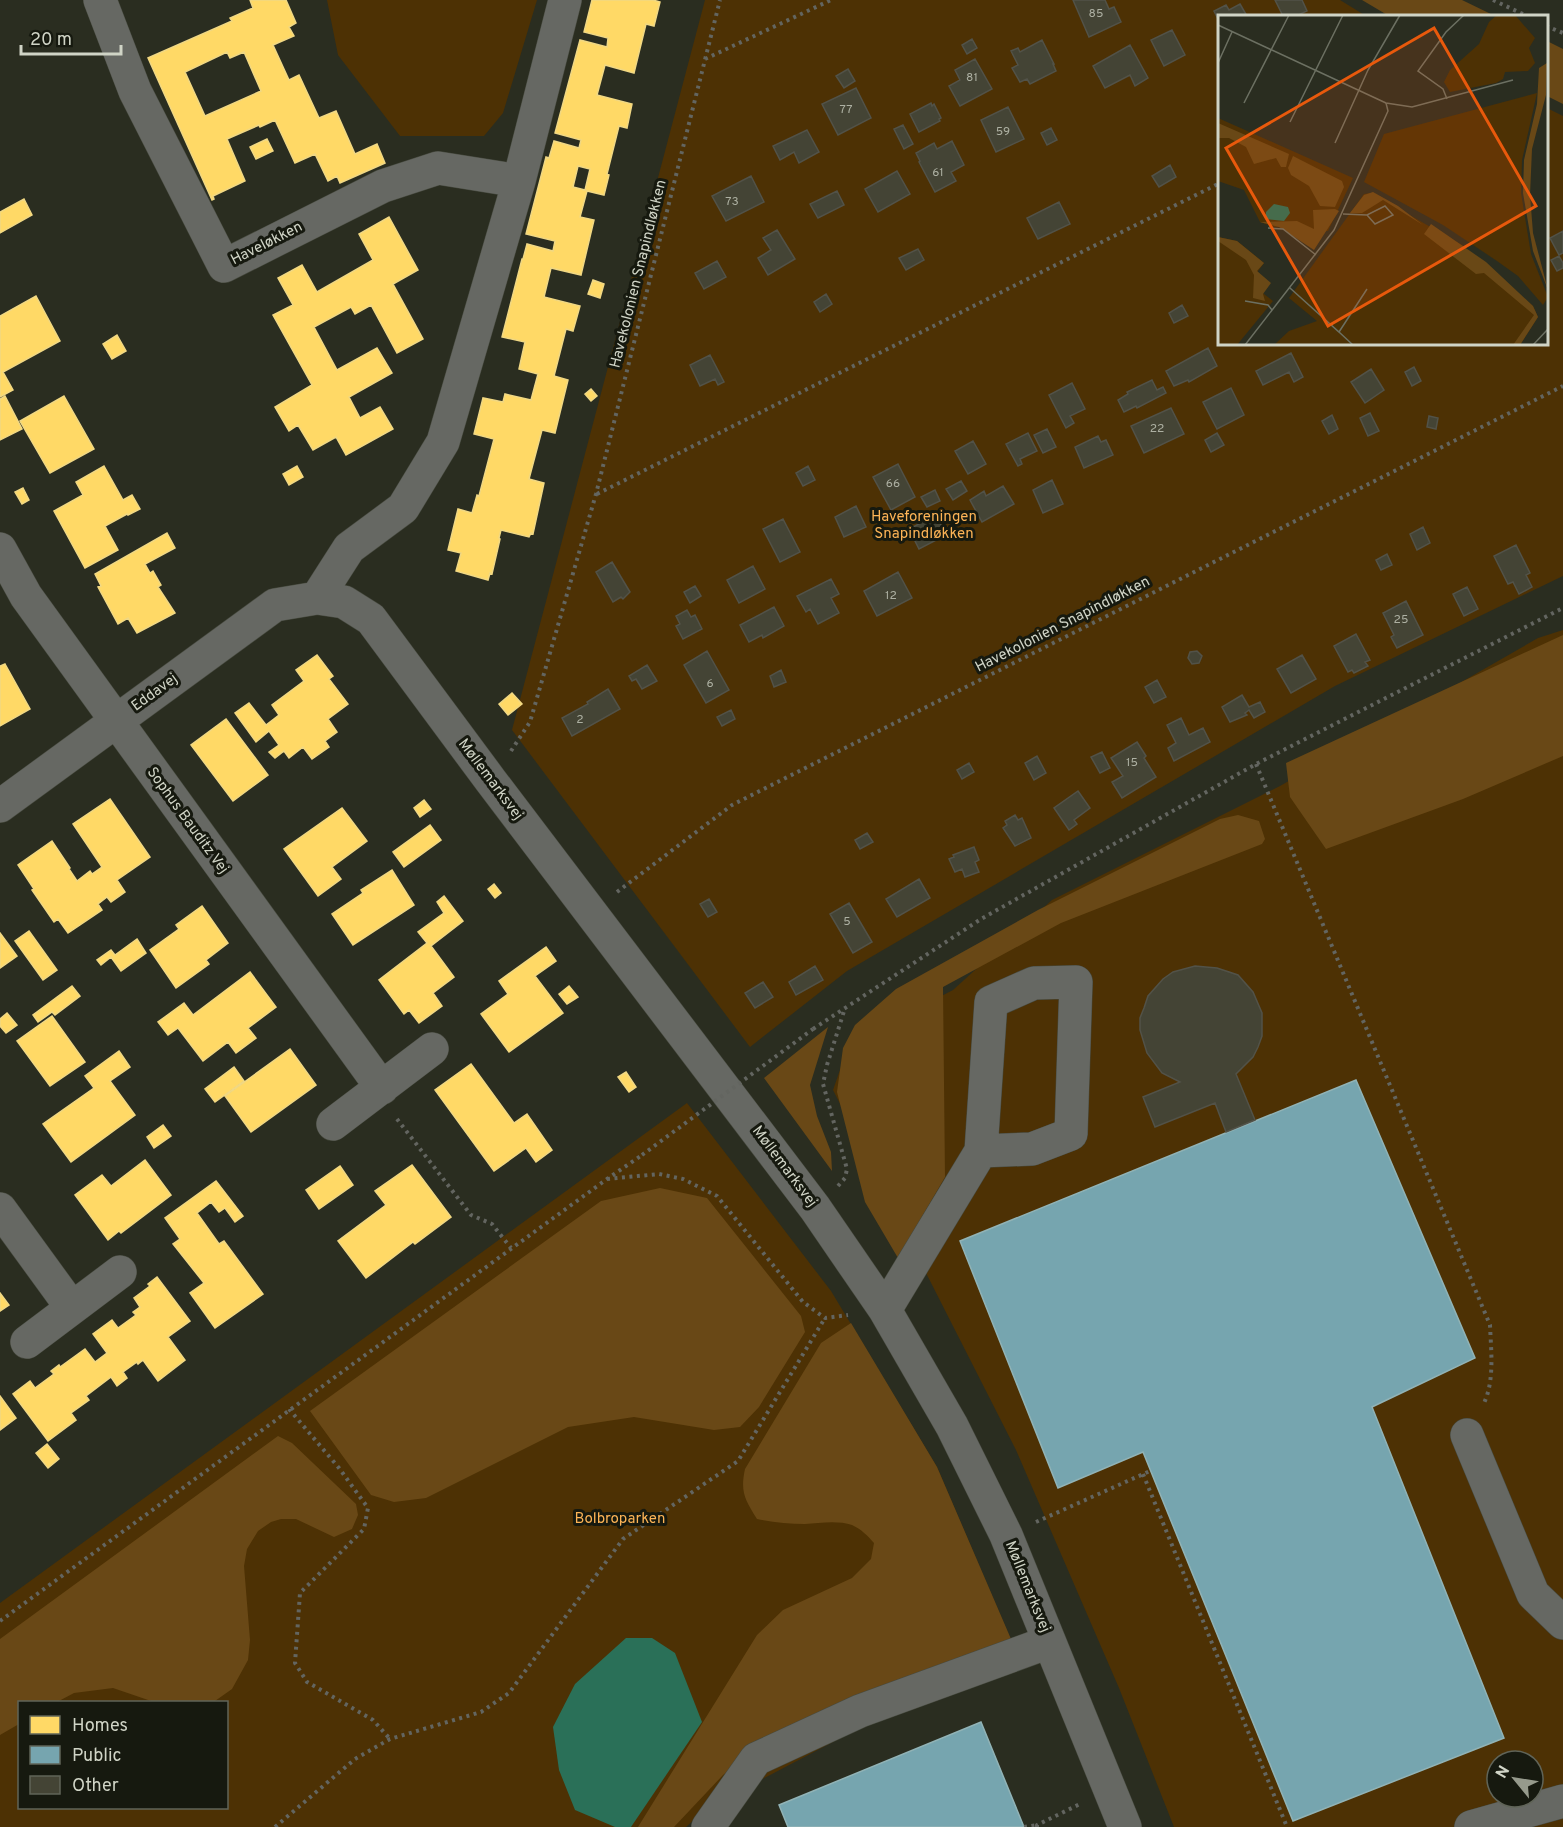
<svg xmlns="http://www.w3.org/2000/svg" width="1563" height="1827" font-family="Overpass,sans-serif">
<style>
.green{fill:#4d3104;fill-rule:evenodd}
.forest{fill:#694816}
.water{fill:#2a7058}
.homes{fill:#ffd966;stroke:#f1d883;stroke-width:1.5;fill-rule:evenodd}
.public{fill:#76a5af;stroke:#91b3b6;stroke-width:1.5}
.building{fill:#444435;stroke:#525248;stroke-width:1.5}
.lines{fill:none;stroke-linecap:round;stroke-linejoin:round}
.minor-casing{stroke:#474a3f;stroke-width:34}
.path{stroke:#636560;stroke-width:4;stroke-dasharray:3 4.5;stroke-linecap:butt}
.minor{stroke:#666863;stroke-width:33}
.path-bridge{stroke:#636560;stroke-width:4;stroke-dasharray:3 4.5;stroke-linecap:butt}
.labels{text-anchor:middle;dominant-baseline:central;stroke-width:6;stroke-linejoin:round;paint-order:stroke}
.number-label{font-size:12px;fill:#adb0a2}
.street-label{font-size:15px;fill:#d0d4c6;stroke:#16190f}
.park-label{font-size:15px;fill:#fdb456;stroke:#16190f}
.inset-road{fill:none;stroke:#6c7062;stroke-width:1.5}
.view{fill:#e8590c;fill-opacity:0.15;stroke:#e8590c;stroke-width:3}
.inset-edge{fill:none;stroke:#d0d4c6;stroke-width:3}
</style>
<rect width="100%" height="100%" fill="#2a2d20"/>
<path class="green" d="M327 0H537L503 113 484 136H400L338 55Z
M705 0H1340L1366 16H1220V344H1546L1547 108 1563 116V576L1335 686 847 971 750 1047 512 730Z
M1563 630V1827H1174L1119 1688 1016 1450 833 1090 849 1044 953 990 1052 900 1280 786 1538 638ZM1497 1761H1533V1797H1497Z
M687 1103 831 1291 937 1467 1014 1647 707 1808 686 1827H0V1603ZM20 1702H226V1808H20Z"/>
<path class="forest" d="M1362 0H1462L1495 16H1389Z
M1547 41 1563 49V104L1547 96Z
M1563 635V756L1463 799 1326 849 1290 797 1286 763Z
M1238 815 1259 821 1265 839 1262 844 1061 923 943 987 945 1177 898 1258 865 1202 837 1092 843 1048 855 1025 896 989 1038 910 1220 819Z
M828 1027 810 1085 817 1116 831 1152 832 1171 764 1078Z
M660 1188 707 1198 801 1316 805 1332 759 1407 740 1427 714 1430 634 1417 568 1427 426 1498 394 1502 371 1495 310 1411 601 1201Z
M851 1323 937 1467 1011 1639 753 1751 723 1775 674 1827H638L757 1635 783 1610 852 1578 871 1559 874 1543C868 1536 861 1529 852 1525 838 1520 819 1523 805 1524 789 1524 773 1522 757 1519 745 1500 740 1492 745 1469L821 1343Z
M278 1436 292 1443 356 1504 358 1515 352 1529 334 1537 296 1519H281L271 1522 258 1531 247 1549 244 1566 250 1640 248 1660 232 1689 215 1701 210 1702H154L113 1688 74 1693 57 1702H20L19 1724 0 1735V1639Z"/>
<path class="water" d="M626 1638H652L675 1653 702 1722 631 1827H615L575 1810 559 1770 553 1727 575 1684Z"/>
<path class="homes" d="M250 0H286L296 23 289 27 294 36 273 45 289 80 299 75 319 118 336 111 355 154 377 144 385 163 340 183 337 176 328 181 315 154 295 163 275 120 260 127 259 125 227 139 245 181 213 196 214 199 212 200 148 58 232 21 230 18 253 8ZM227 52 230 58 244 52 261 91 205 116 185 72Z
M592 0H653L660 2 654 26 646 24 634 73 605 65 597 95 632 104 627 128 619 126 607 174 609 175 604 195 587 191 580 217 594 220 581 275 551 268 544 297 580 306 573 331 566 329 554 376 568 380 555 433 542 430 529 479 544 483 533 534 531 533 529 537 501 530 499 538 500 539 492 574 490 573 488 580 456 571 461 553 448 550 458 509 472 513 477 495 479 496 494 439 474 434 483 398 503 402 505 394 531 400 538 374 519 369 525 342 502 337 522 259H523L527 244 553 251 555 241 526 234 546 157 549 158 554 141 579 148 581 140 555 133 580 40 607 47 608 38 584 32ZM578 166 590 169 585 190 573 187Z
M267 139 273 151 256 159 250 147Z
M24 199 32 215 0 233V212Z
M389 217 418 270 393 284 423 339 397 353 371 305 355 314 351 307 314 327 337 370 377 348 392 373 349 397 360 418 380 407 393 429 346 455 336 437 313 450 298 425 289 431 275 407 312 385 273 315 293 305 278 278 302 265 317 292 373 260 359 234Z
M593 280 604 284 600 298 588 294Z
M36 296 60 341 3 372 13 390 0 397V316Z
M117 335 126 351 112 359 103 344Z
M591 389 597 396 591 401 585 394Z
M5 396 22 429 0 440V399Z
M64 396 94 449 50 473 20 421Z
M104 466 123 500 132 495 140 509 128 515 127 514 105 526 118 550 85 568 54 511 83 495 76 482Z
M297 466 303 477 289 485 283 474Z
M23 488 29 500 22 504 15 492Z
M167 533 175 548 145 564 150 573 153 571 161 585 158 587 175 613 137 633 128 618 118 624 98 587 101 586 95 574Z
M317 655 333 676 329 679 348 704 328 719 337 732 325 741 329 747 312 759 303 747 289 758 284 751 275 758 269 752 279 745 269 731 256 742 235 713 249 703 266 725 279 715 272 705 304 681 296 670Z
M5 664 30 709 0 726V666Z
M512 693 522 704 508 715 499 704Z
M226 719 268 775 233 801 191 745Z
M110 799 150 857 117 880 125 892 111 902 107 897 98 904 102 910 68 933 58 919 54 922 32 890 34 889 18 865 52 841 70 868 69 869 77 881 90 871 92 874 102 867 73 824Z
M424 800 431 809 420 817 414 808Z
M342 808 367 841 332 867 341 879 318 896 284 849Z
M430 825 441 840 404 867 393 852Z
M392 870 414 905 353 945 332 914 363 893 361 890Z
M494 884 501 893 495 898 488 889Z
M444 896 463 921 431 946 454 977 433 993 442 1006 419 1023 409 1010 404 1014 379 980 427 943 418 932 444 913 437 902Z
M202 906 228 943 206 960 209 964 176 988 150 950 179 929 176 925Z
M29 931 57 970 43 980 15 941Z
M0 933 17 956 0 968Z
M137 939 146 953 121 971 111 957 101 965 97 960 111 950 115 955Z
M546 947 556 961 535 976 563 1013 509 1052 481 1014 508 994 499 981Z
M250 972 276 1007 248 1028 256 1038 236 1053 228 1042 203 1061 178 1028 168 1035 158 1022 184 1003 193 1015Z
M72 986 80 996 55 1015 52 1012 38 1022 33 1015Z
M569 986 578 997 567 1004 559 994Z
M7 1013 17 1025 6 1033 0 1026V1019Z
M52 1016 85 1062 50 1086 17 1041Z
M290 1049 316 1085 251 1132 225 1096Z
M119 1051 130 1067 110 1081 135 1115 71 1162 43 1124 94 1088 85 1076Z
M471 1064 514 1123 527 1114 552 1150 536 1162 526 1148 494 1171 435 1090Z
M234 1067 244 1081 215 1102 205 1089Z
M626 1072 636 1087 629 1092 618 1077Z
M163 1125 171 1136 154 1148 147 1137Z
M145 1160 171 1195 121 1233 119 1231 108 1240 75 1195 102 1175 111 1186Z
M412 1165 451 1217 415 1244 413 1242 366 1278 338 1241 386 1205 375 1191Z
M340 1166 353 1185 319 1209 306 1190Z
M216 1181 243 1216 235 1222 225 1208 219 1212 211 1202 197 1213 219 1244 224 1241 263 1294 215 1328 190 1293 204 1283 173 1244 180 1239 165 1218Z
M157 1277 190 1321 168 1337 185 1360 158 1381 143 1360 138 1364 137 1362 123 1372 127 1378 117 1386 111 1377 86 1396 89 1400 71 1413 76 1420 48 1441 13 1394 30 1381 35 1388 54 1374 51 1371 59 1365 60 1367 85 1349 95 1362 107 1353 93 1334 112 1320 118 1328 136 1315 133 1312 140 1307 134 1298 150 1286 148 1284Z
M0 1293 9 1305 0 1311Z
M0 1396 16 1418 0 1430Z
M47 1444 59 1459 48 1468 36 1453Z"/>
<path class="public" d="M1356 1080 1475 1358 1372 1407 1504 1738 1293 1821 1143 1452 1058 1488 960 1241Z
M981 1722 1024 1827H788L779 1805Z"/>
<path class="building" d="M1073 0H1105L1109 9 1114 7 1121 22 1089 37Z
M1275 0H1302L1307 11 1296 16H1283Z
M1240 4 1247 16H1223L1218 19 1214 11 1226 5 1229 10Z
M1172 30 1185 55 1164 66 1151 40Z
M972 39 977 48 967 54 962 45Z
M1042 40 1054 64H1053L1056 71 1030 84 1027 79 1020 82 1012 68 1018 65 1011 51 1018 48 1020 52Z
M1130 45 1148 78 1135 86 1130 75 1105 88 1093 66Z
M975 59 992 89 960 106 949 86 960 80 955 70Z
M848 69 855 81 844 88 836 76Z
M856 88 871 118 838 135 822 104Z
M931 103 932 106 934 104 941 118 939 119 940 121 919 132 910 114Z
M1008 107 1024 139 996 152 981 120Z
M903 125 913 144 904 149 894 129Z
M1051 128 1057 140 1047 145 1041 133Z
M807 130 819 152 799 163 794 152 780 160 773 146Z
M952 141 964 165 951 172 956 181 935 192 919 162 920 161 916 153 934 143 937 149Z
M1170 165 1176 177 1159 187 1152 176Z
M897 171 910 194 878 212 865 189Z
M751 176 764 202 726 221 712 196Z
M837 191 844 205 818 218 810 204Z
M1059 202 1070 224 1038 239 1027 218Z
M777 230 795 259 768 275 758 258 771 250 763 238Z
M1563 231V253L1559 255 1550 238Z
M918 249 924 260 906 270 899 258Z
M1559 256 1563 263V268L1557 271 1551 260Z
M717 261 726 277 704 289 695 273Z
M826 294 832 304 820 312 814 302Z
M1182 305 1188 316 1174 323 1169 313Z
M1208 348 1217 366 1189 382 1188 380 1174 386 1166 371Z
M1291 353 1303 377 1294 382 1289 372 1263 385 1256 371Z
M710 355 724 382 718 385 715 379 700 386 690 365Z
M1414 367 1421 381 1412 386 1405 372Z
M1371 369 1384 390 1365 403 1351 382Z
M1152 380 1157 390 1163 387 1166 393 1137 408 1136 406 1124 412 1118 400 1128 394 1127 392Z
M1072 383 1085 409 1070 416 1074 423 1066 428 1049 395Z
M1231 388 1244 415 1217 429 1203 402Z
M1171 408 1184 434 1144 453 1131 426Z
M1370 413 1379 431 1368 436 1360 418Z
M1332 415 1338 429 1329 434 1322 421Z
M1429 416 1438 418 1436 429 1427 427Z
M1047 429 1056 447 1043 453 1034 435Z
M1028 433 1037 451 1020 459 1022 464 1018 466 1006 444Z
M1217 433 1224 445 1211 452 1205 440Z
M1098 436 1101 442 1106 440 1113 455 1084 468 1075 447Z
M973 441 986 464 968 474 955 451Z
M898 464 915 497 891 510 873 477Z
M808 466 815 480 803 486 796 473Z
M1052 480 1063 504 1043 513 1033 490Z
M961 481 967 491 953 500 946 489Z
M1003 486 1014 504 982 522 970 500 984 491 986 496Z
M935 490 940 501 927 507 921 497Z
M856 506 866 527 844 537 835 517Z
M936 515 946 535 919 549 909 529Z
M783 519 800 552 780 562 763 529Z
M1423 527 1430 543 1417 550 1410 534Z
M1516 545 1530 573 1526 575 1532 587 1519 594 1513 582 1508 584 1494 556Z
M1387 554 1392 565 1381 570 1376 560Z
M612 562 630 592 623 599 621 597 613 602 596 572Z
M753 566 765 589 739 603 727 580Z
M898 572 912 598 877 616 864 591Z
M831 579 839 594 831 598 839 613 818 624 810 609 806 612 797 596Z
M695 586 701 596 690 603 684 592Z
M1467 587 1478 609 1464 616 1453 594Z
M1406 601 1423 635 1397 648 1391 637 1394 635 1383 613Z
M774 607 784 626 763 638 762 635 749 642 740 625Z
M687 610 691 617 695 615 702 629 683 639 676 626 680 624 676 616Z
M1356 634 1370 660 1365 662 1368 666 1354 673 1352 670 1348 672 1334 646Z
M707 651 729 690 706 703 684 665Z
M1197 651 1202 656 1199 663 1192 664 1188 658 1190 652Z
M1302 655 1316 679 1291 693 1277 669Z
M647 665 657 681 642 689 636 679 632 681 629 676Z
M781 670 786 682 774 687 770 676Z
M1157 680 1166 697 1154 703 1145 687Z
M608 689 620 709 572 736 562 718 588 704 587 702Z
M1242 695 1249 707 1260 702 1265 712 1254 718 1249 710 1245 713 1247 715 1230 722 1222 707Z
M731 710 735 719 722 726 717 717Z
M1181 718 1189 735 1203 728 1210 742 1174 761 1168 748 1176 743 1167 725Z
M1137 742 1146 756 1144 758 1156 777 1122 798 1112 782 1123 776 1111 758Z
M1102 752 1110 768 1100 773 1091 757Z
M1037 756 1046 773 1034 780 1025 763Z
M969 763 974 772 962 779 957 770Z
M1078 791 1090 808 1074 820 1077 824 1069 830 1054 808Z
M1015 815 1018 820 1022 818 1031 838 1015 846 1003 828 1007 825 1005 821Z
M867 833 873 842 860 849 855 840Z
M974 847 979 860 975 862 979 872 965 877 962 869 955 872 949 859 954 857 953 855Z
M919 879 930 898 897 917 886 899Z
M709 899 717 912 708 917 700 904Z
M849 903 872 942 853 953 830 914Z
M815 966 823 980 796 995 789 982Z
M1195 966 1217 968 1238 975 1253 992 1262 1013V1036L1258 1047 1253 1057 1236 1074 1255 1120 1226 1132 1215 1103 1155 1127 1143 1097 1180 1082 1162 1073 1147 1053 1140 1030V1018L1144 1008 1148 996 1163 979 1173 972Z
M763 982 773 997 755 1008 745 993Z"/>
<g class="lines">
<g class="minor-casing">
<path id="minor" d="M100 0 135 91 224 266 383 186 438 168 519 181
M0 549 26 596 382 1088
M317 598 349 548 403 508 443 442 519 181 565 0
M0 806 275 605 317 598 344 602 371 619 491 781 815 1208 885 1310 952 1426 1006 1535 1125 1827
M333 1124 432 1049
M0 1209 72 1308
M885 1310 981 1151 991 1002 1034 983 1076 982 1071 1134 1032 1149 981 1151
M27 1342 120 1272
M1467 1435 1533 1594 1563 1623
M708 1827 756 1759 860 1711 1049 1642
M1471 1827 1563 1801"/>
</g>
<path class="path" d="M1493 0 1527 16
M1546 26 1563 33
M705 59 831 0
M597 494 1220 183
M511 751 530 722 596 494 720 0
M1256 764 1490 1325C1491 1351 1495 1382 1483 1405
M617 892 732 805 1563 386
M813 1029 981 919 1256 764 1563 608
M397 1119 471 1215 492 1224 511 1248
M607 1179 659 1174 683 1179 717 1196 803 1302 825 1318 848 1315
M838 1186 845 1178 847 1169 823 1084 827 1065 845 1008
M289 1409 339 1468 368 1508 364 1529 300 1593 295 1663 307 1682 373 1720 390 1739
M1143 1474 1287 1827
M1036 1522 1150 1471
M0 1621 607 1179 642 1155
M275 1827 355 1759 390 1739 481 1712 509 1693 623 1539 738 1461 825 1318
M1024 1827 1037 1825
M1037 1827V1825L1080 1804"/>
<use href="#minor" class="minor"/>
<path class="path-bridge" d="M642 1155 813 1029"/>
</g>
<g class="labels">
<g class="number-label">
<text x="1096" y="14">85</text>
<text x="972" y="78">81</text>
<text x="846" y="110">77</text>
<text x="1003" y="132">59</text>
<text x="938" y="173">61</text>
<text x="732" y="202">73</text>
<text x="1157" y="429">22</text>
<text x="893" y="484">66</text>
<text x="891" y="596">12</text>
<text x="1401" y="620">25</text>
<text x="710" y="684">6</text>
<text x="580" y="720">2</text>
<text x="1132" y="763">15</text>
<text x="847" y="922">5</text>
</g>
<g class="street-label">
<text transform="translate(267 244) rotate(-27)">Haveløkken</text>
<text transform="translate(639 274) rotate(-76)">Havekolonien Snapindløkken</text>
<text transform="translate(1063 625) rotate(-27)">Havekolonien Snapindløkken</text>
<text transform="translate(155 693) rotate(-36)">Eddavej</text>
<text transform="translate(490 780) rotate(53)">Møllemarksvej</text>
<text transform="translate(187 821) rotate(54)">Sophus Bauditz Vej</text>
<text transform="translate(784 1167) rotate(53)">Møllemarksvej</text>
<text transform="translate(1027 1587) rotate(68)">Møllemarksvej</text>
</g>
<g class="park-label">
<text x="924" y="517">Haveforeningen<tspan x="924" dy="17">Snapindløkken</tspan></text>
<text x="620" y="1519">Bolbroparken</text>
</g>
</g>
<g transform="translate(1218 15)">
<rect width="330" height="330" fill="#2a2d20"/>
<path d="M279 0H297L317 23 311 33 317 48 310 56 287 57 285 64 278 68 232 77 226 67 232 55 261 29 271 7ZM319 78 304 145 303 178 313 239 330 282 325 290 300 261 279 246 225 210 146 167 166 119ZM0 103 135 163 110 216 56 212 42 207 26 175 0 166ZM153 178 244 230 315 291 320 302 302 330H56L71 316 99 306 71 283 146 179ZM0 222 19 226 46 248 40 256 41 275 55 286 19 330H0Z" fill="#4d3104"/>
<path d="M329 48 328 80 314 134 312 180 315 218 330 275 315 236 305 178 306 145 319 89 321 53ZM0 108 71 139 68 152H63L58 143 36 149 28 132 11 123H0ZM75 141 124 166 126 172 117 192 102 191 91 171 73 160 70 153ZM155 177 180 191 205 210 165 185 144 198H132L146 180ZM117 194 121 196 96 235 61 212 42 207 79 206 96 214 95 195ZM213 209 268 247 315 291 320 302 302 330H295L316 300 266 258 258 259 206 219ZM0 222 19 226 46 248 39 256 53 268 45 279 47 286 35 283 36 260 28 245 0 226Z" fill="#694816"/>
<path d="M56 189 70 192 72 198 66 206 48 204V197Z" fill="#2a7058"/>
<path class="inset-road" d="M0 10 168 88M0 48 14 17M229 84 225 74 200 56 228 17 246 0M26 88 71 0M168 88 194 92 295 65M72 107 125 0M117 128 150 55 182 0M125 199 149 200 167 191 175 200 157 209 149 200M50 213 65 214 98 240M72 273 121 317 149 274M27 286 50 290 54 295M121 317 135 330M27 330 116 215 170 96 168 88M315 330 330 314"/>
<path class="view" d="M216 13 318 191 110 311 8 133Z"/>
<rect width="330" height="330" class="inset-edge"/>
</g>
<rect x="18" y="1701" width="210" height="108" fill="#16190f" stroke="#606458" stroke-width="1.5"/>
<rect x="30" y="1716" width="30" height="18" fill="#ffd966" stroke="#606458" stroke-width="1.5"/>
<text x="72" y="1731" font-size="18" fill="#d0d4c6">Homes</text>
<rect x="30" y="1746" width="30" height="18" fill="#76a5af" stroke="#606458" stroke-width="1.5"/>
<text x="72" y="1761" font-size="18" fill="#d0d4c6">Public</text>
<rect x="30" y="1776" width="30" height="18" fill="#444435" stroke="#606458" stroke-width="1.5"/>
<text x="72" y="1791" font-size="18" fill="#d0d4c6">Other</text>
<g transform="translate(1515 1779) rotate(300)"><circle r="28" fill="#16190f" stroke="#606458" stroke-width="1.5"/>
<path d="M0-4.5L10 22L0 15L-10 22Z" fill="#969a8c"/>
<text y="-9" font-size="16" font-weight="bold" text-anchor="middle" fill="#d0d4c6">N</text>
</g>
<path d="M21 45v9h100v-9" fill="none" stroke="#d0d4c6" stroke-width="3"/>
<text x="30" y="45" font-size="18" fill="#d0d4c6" stroke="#16190f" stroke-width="4.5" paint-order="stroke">20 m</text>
</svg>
